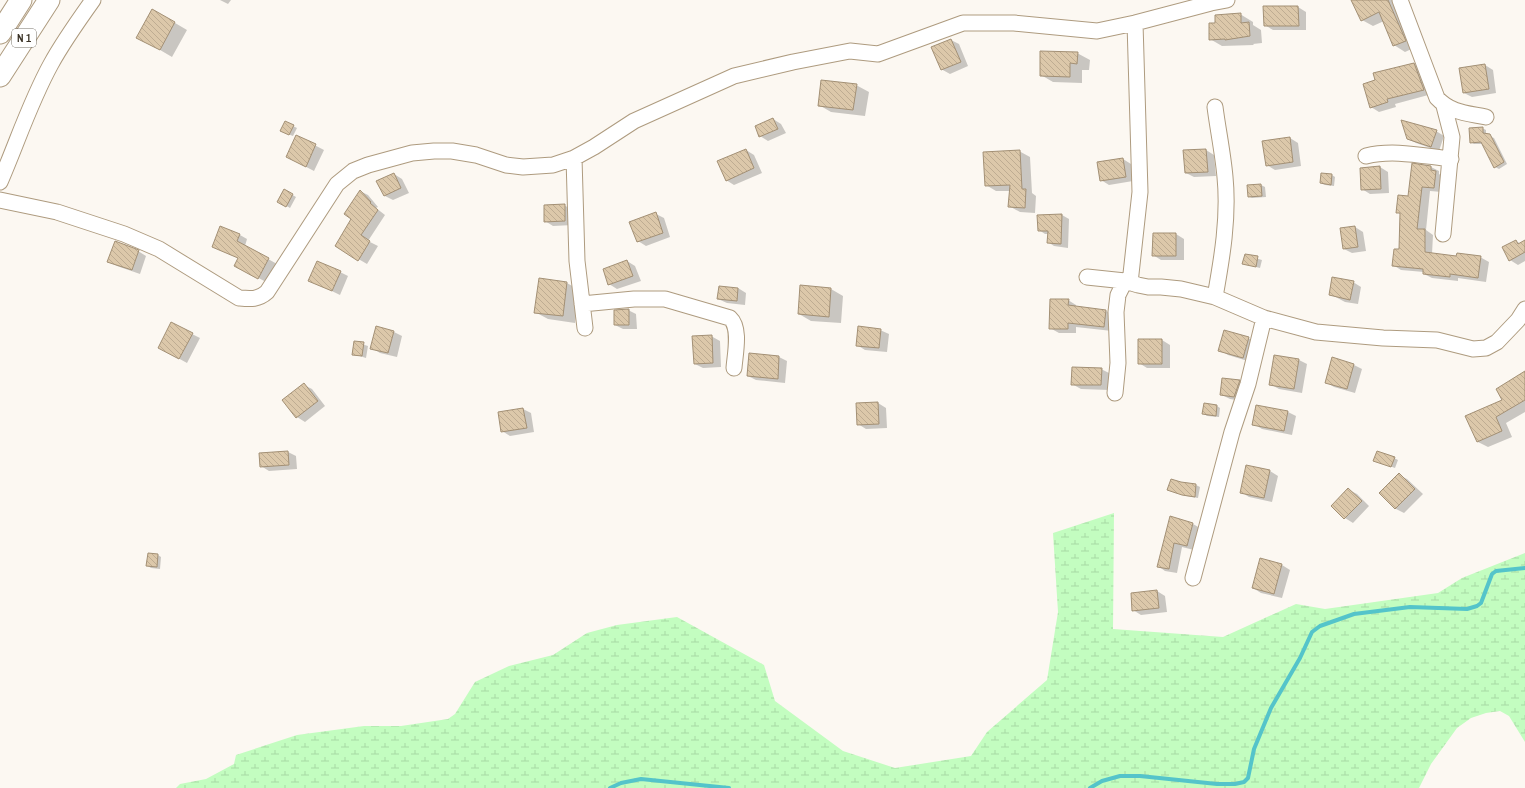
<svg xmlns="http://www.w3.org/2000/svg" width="1525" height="788" font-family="'Archivo Narrow',sans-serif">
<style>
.wetland{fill:url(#wetland-marsh)}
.shadow{fill:#0003}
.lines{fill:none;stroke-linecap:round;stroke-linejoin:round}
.stream{stroke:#54c4ca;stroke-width:4}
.building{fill:url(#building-back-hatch);stroke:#a39075}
.minor-casing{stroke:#ae9b7f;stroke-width:17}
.highway-casing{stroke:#ae9b7f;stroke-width:23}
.minor{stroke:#fff;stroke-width:15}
.highway{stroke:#fff;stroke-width:21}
.labels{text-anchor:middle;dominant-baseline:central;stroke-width:3;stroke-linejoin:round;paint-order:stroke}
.shield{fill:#fff;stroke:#757067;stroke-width:1}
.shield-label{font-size:11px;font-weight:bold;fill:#3a3226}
</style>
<defs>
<pattern id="wetland-marsh" width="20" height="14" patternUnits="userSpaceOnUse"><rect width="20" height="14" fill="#c3fdc0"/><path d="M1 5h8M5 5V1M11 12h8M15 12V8" fill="none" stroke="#a8d9a5"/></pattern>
<pattern id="building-back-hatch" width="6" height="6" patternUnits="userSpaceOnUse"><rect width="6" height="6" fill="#dcc8aa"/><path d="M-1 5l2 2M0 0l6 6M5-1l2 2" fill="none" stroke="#beac92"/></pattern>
</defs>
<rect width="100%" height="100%" fill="#fcf8f2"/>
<path class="wetland" d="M1114 513 1113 629 1223 637 1296 604 1325 609 1438 593 1462 578 1525 553V742L1509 716 1500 711 1486 713 1471 718 1457 728 1431 764 1419 788H176L180 784 206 779 234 764 236 755 297 735 364 726H401L448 719 455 714 475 682 509 666 553 655 587 633 617 625 677 617 764 665 775 701 843 751 895 768 971 756 987 732 1047 680 1058 612 1053 533Z"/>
<path class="shadow" d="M220 0H231L228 4Z
M1352 0H1396L1416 47 1405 52 1394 45 1384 21 1373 26 1362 20Z
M1264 7H1298L1306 12V30H1273L1265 25Z
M153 10 187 30 172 57 138 37Z
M1240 14 1253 22V25L1261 30 1262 43 1253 44 1254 45 1222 46 1210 39 1216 24Z
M951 40 959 44 968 66 950 74 941 69 933 47Z
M1077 53 1090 60 1089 70H1082V83L1053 82 1041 75Z
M1414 64 1422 68 1432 94 1395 104 1396 107 1379 112 1371 107Z
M1485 65 1493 70 1496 93 1472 97 1464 93Z
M856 85 869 92 865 116 831 112 819 105Z
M773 119 781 124 786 133 768 141 760 136Z
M293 126 297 128 293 136 285 133Z
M1482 128 1486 130V135L1494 138 1507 164 1499 169 1495 167 1483 144H1474L1471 142Z
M1436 131 1444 136 1439 151 1416 143 1408 139Z
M297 136 324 150 314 171 287 157Z
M1290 138 1298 143 1301 166 1275 170 1267 165Z
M746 150 754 155 762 173 734 185 726 180Z
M1206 150 1214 155 1216 176 1194 177 1186 173 1184 151Z
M1019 151 1030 157 1032 193 1036 196 1035 213 1020 212 1009 206 1010 191H996L986 185Z
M1123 159 1131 164 1133 181 1109 185 1101 180Z
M1413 164 1431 167 1439 171V174L1444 177 1442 192 1430 191 1426 230 1433 235 1432 254 1457 257H1480L1489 262 1486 282 1458 278V281L1432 278 1424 274V272L1401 270 1393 265 1400 250 1401 215 1398 212 1409 197Z
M1380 167 1388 172 1389 193 1370 194 1362 189Z
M394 174 402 179 409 193 393 200 385 196Z
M1332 175 1335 177 1334 186 1325 185 1321 183Z
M1261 185 1265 187 1266 197 1252 198 1248 196V186Z
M284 190 296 197 290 208 278 201Z
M360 191 368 195 378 207 376 208 385 215 368 241 378 246 367 264 336 246 353 219Z
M564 205 572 210 573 225 553 226 545 221Z
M656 214 664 218 670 237 646 246 638 241Z
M1062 215 1069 219 1068 248 1054 246 1048 242V234H1045L1039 230Z
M1355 227 1363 232 1366 251 1352 253 1344 249Z
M1154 234H1176L1184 239V260H1161L1153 255Z
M240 235 247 239 245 246 277 264 266 282 235 265 239 258 213 247Z
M1516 241 1521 244H1525V261L1518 265 1510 260Z
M138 251 146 256 140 274 117 266 109 262Z
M1245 255 1262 260 1260 268 1244 264Z
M627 261 635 266 641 281 617 289 609 284Z
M340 272 348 276 340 295 309 280Z
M1353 282 1361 287 1358 304 1345 302 1330 294Z
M567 283 579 290 575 323 548 319 535 312Z
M738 288 746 293 745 305 727 303 718 299Z
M831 289 843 296 841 323 811 321 799 314Z
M1068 300 1076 305V307L1106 311 1114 315 1112 331 1076 327V333H1059L1050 328Z
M628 310 636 314 637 329H623L615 325Z
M880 330 889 334 887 352 865 350 857 345Z
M394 332 402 336 397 357 380 353 372 348Z
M192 334 200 338 187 363 167 352Z
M711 336 720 341 721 367 703 368 695 364Z
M1248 338 1256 342 1251 362 1228 355 1220 350Z
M1162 340 1170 345V368H1147L1139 363Z
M355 342 368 346 366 358 353 354Z
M750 355 779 357 787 361 785 383 756 380 748 376Z
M1332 359 1354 365 1362 369 1355 393 1334 387 1326 382Z
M1299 360 1307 364 1302 393 1279 389 1270 384Z
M1101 369 1109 373V390L1081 389 1072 384Z
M1525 373V412L1506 423 1512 437 1488 447 1478 442 1504 400Z
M1239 381 1247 386 1242 401 1230 399 1222 395Z
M304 385 312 389 325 406 305 422 297 417Z
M878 403 886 408 887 428 866 429 858 424Z
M1217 406 1220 408 1219 417 1207 416 1203 413Z
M523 409 531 413 534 432 510 436 502 431Z
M1288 412 1296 416 1292 435 1262 429 1254 424Z
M288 452 296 456 297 469 269 471 261 466Z
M1394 458 1398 460 1395 468 1378 462Z
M1270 471 1278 476 1272 502 1249 497 1241 492Z
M1399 475 1407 479 1423 494 1404 513 1396 509 1381 493Z
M1181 483 1196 485 1200 487 1198 498 1186 496 1172 491Z
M1349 490 1357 494 1369 506 1353 523 1345 518 1333 506Z
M1171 518 1193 524 1200 528 1194 550 1182 547 1177 573 1165 571 1158 566Z
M158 555 161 557 160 569 151 568 148 566Z
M1261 559 1282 565 1290 570 1282 598 1261 593 1253 588Z
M1157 591 1165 596 1167 612 1141 615 1133 610Z"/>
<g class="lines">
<path class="stream" d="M610 788 621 783 641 779 729 788
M1090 788 1102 781 1120 776H1140L1217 784H1235L1244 782 1248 778 1254 749 1271 708 1300 658 1312 632 1320 626 1354 614 1410 607 1467 609 1477 606 1481 603 1492 574 1496 571 1525 568"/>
</g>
<path class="building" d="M1351 0H1388L1406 41 1393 46 1379 12 1361 21Z
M1263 6H1298L1299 26H1264Z
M152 9 175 22 160 50 136 38Z
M1241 13V23L1249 22 1250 36 1225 40V39L1209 40V23H1215V15Z
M951 39 961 62 941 70 931 47Z
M1040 51 1078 52 1077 64 1070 63V77L1040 76Z
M1414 63 1424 90 1387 99 1388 102 1370 108 1363 84 1375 80 1373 73Z
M1485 64 1489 89 1463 93 1459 68Z
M821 80 857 84 853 110 818 106Z
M773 118 778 129 759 137 755 126Z
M1401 120 1437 130 1431 147 1407 139Z
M285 121 294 125 289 135 280 131Z
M1483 127V133L1490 134 1504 162 1494 168 1481 142 1470 143 1469 128Z
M296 135 316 144 306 167 286 157Z
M1290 137 1293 162 1266 166 1262 141Z
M746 149 754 168 726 181 717 161Z
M1206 149 1208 172 1185 173 1183 150Z
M1020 150 1022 189H1026L1025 208 1008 207 1010 185 985 186 983 152Z
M1123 158 1126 177 1100 181 1097 162Z
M1412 163 1431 166V170L1436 171 1434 188 1422 187 1417 229H1425V252L1456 256 1457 253 1481 256 1478 278 1450 274V277L1423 274V269L1392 266 1394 249H1399L1400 213H1396L1398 195 1408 196Z
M1380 166 1381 189 1361 190 1360 168Z
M394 173 401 188 384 196 376 181Z
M1321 173 1332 174 1331 185 1320 183Z
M1261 184 1262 196 1248 197 1247 185Z
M284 189 293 194 286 207 277 202Z
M360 190 371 202 370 203 378 210 361 235 370 241 358 261 335 246 351 219 344 214Z
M565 204V221L544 222V205Z
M656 212 663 233 637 242 629 222Z
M1062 214 1061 244 1047 243 1048 231H1038L1037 215Z
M220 226 240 234 237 241 269 258 258 279 234 266 238 258 212 247Z
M1355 226 1358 247 1343 249 1340 228Z
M1153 233H1176V256H1152Z
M1516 240 1518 244 1525 240V252L1509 261 1502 247Z
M115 241 139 250 132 270 107 262Z
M1245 254 1258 256 1256 267 1242 264Z
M627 260 633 276 608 285 603 269Z
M317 261 341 271 332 291 308 281Z
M1332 277 1354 281 1350 300 1329 295Z
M539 278 567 282 563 316 534 313Z
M800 285 831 288 829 317 798 314Z
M719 286 738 288 737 301 717 299Z
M1050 299H1069L1068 305 1106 310 1104 327 1068 323V329H1049Z
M629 309V325H614V310Z
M171 322 193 333 179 359 158 348Z
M376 326 394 331 388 353 370 349Z
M858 326 881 329 879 348 856 346Z
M1224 330 1249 337 1243 358 1218 351Z
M712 335 713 363 694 364 692 336Z
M1138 339H1162V364H1138Z
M354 341 364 342 362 356 352 355Z
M749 353 779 356 778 379 747 376Z
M1274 355 1299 359 1294 389 1269 385Z
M1332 357 1354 364 1347 389 1325 383Z
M1072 367 1102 368 1101 385H1071Z
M1525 371V400L1496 417 1502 431 1477 442 1465 416 1502 400 1496 389Z
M1222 378 1240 380 1234 397 1220 395Z
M304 383 318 401 296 418 282 400Z
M878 402 879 424 857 425 856 403Z
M1204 403 1217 405 1216 416 1202 414Z
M1256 405 1288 411 1284 431 1252 425Z
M523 408 527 428 501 432 498 412Z
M288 451 289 465 260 467 259 453Z
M1377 451 1395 457 1391 467 1373 461Z
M1246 465 1270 470 1264 498 1240 493Z
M1399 473 1415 489 1395 509 1379 493Z
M1171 479 1181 482 1196 484 1195 497 1182 495 1167 490Z
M1348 488 1362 501 1344 519 1331 506Z
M1170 516 1193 523 1187 546 1174 543 1169 569 1157 567Z
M148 553 158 554 157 567 146 566Z
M1260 558 1282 564 1274 594 1252 588Z
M1157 590 1159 608 1132 611 1131 593Z"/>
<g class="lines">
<g class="minor-casing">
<path id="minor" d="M1400 0 1437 98C1451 113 1467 113 1486 117
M1215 107C1218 130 1223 154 1225 177 1229 217 1222 258 1215 297
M1366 156C1393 149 1423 156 1451 159
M574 158 577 261 585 328
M0 182C17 143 30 102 51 64 63 42 78 21 93 0
M0 200 57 212 124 234 159 249 239 298C250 299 258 300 267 292L337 184 353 171 368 165 412 153 434 151H452L476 155 506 165 523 167 553 165 574 158 594 147 634 121 734 76 793 62 850 51 878 54 963 23H1014L1097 31 1135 23 1211 3 1227 0
M1443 234 1452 137 1444 106
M1087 277 1125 281 1138 285 1148 287H1161L1181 289 1215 297 1264 318 1316 332 1383 338 1437 340 1473 349 1486 348 1497 342 1518 320 1525 309
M1130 283 1140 192 1135 23
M582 304 634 299H665L730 318C741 328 735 354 734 368
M1115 393 1118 363 1116 312 1118 295 1125 281
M1193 578 1232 432 1248 384 1264 318"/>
</g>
<g class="highway-casing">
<path id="highway" d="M0 33 21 0
M0 76 49 0"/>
</g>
<use href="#minor" class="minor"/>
<use href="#highway" class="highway"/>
</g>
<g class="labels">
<rect class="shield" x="12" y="29" width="24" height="18" rx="3"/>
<g class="shield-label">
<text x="24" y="38">N 1</text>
</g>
</g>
</svg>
